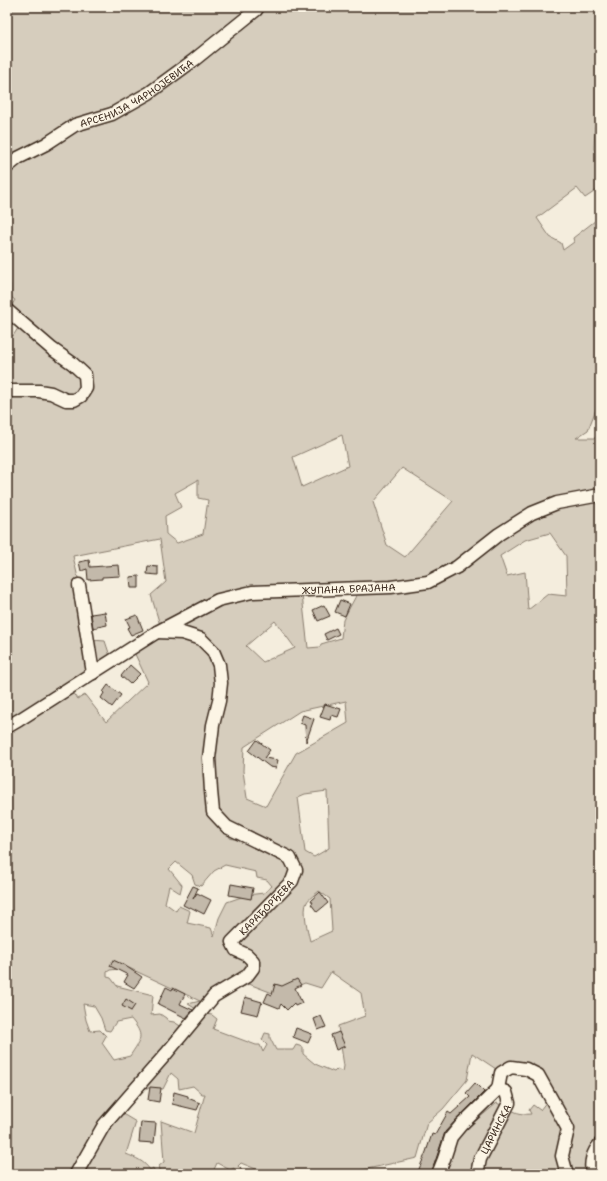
<svg xmlns="http://www.w3.org/2000/svg" width="607" height="1181" font-family="'Shantell Sans',sans-serif">
<style>
.green{fill:#d6cdbd;stroke:#887c6e;fill-rule:evenodd}
.building{fill:#c3b9aa;stroke:#3b2a1e}
.lines{fill:none;stroke-linecap:round;stroke-linejoin:round}
.minor-casing{stroke:#3b2a1e;stroke-width:15}
.minor{stroke:#fcf5e5;stroke-width:12}
.labels{text-anchor:middle;dominant-baseline:central;stroke-width:4;stroke-linejoin:round;paint-order:stroke}
.street-label{font-size:10px;fill:#3b2a1e;stroke:#fcf5e5}
</style>
<rect width="100%" height="100%" fill="#f4eddd"/>
<filter id="ink" filterUnits="userSpaceOnUse"><feTurbulence type="fractalNoise" baseFrequency=".025" numOctaves="2"/><feDisplacementMap in="SourceGraphic" scale="8" xChannelSelector="R" yChannelSelector="G"/><feConvolveMatrix kernelMatrix="1 2 1 2 8 2 1 2 1" color-interpolation-filters="sRGB"/></filter>
<g filter="url(#ink)">
<path class="green" d="M7 7H37L40 9 41 7H600V119L595 126 594 149 600 160V188L585 198 577 188 537 218 550 237 561 243 563 250 574 242 573 238 600 217V404H598L588 430 576 438H600V1174H556L554 1170 534 1173V1174H442L460 1134 497 1103C507 1108 519 1116 531 1114L529 1110 533 1105 540 1110 547 1101 542 1075 496 1069 472 1053 467 1080 443 1109 427 1123 417 1158 358 1171 354 1174H303L302 1172 285 1174 277 1170 271 1174H268L241 1163 238 1166 244 1173V1174H235L234 1168 230 1170 217 1163 212 1174H159L161 1173 159 1166 164 1162 161 1121 194 1133 205 1094H202L193 1086 179 1089 178 1079 171 1073 163 1089 132 1087 121 1113 136 1122 126 1154C136 1158 144 1161 150 1170L153 1168 156 1174H7V1101L9 1092 7 1093V1054L12 1042 7 1032V332L13 336 20 325 10 308 15 300 11 297 10 284H7ZM342 435 348 466 302 487 293 457ZM402 468 453 501 405 557 387 545 373 502ZM198 480V498L208 500 203 534 177 543 166 534 165 516 181 507 175 493ZM550 533 566 556 567 596 548 594 528 610 525 572 507 576 500 556 525 540ZM160 539 166 582 151 595 160 625 134 652 148 682 106 722 85 695 78 699 73 692 110 656 105 641 92 640 73 556ZM357 594 343 620 341 638 321 644 320 647 308 648 302 595ZM275 621 295 648 263 662 246 646ZM346 701 348 723 296 753 266 806 247 798 243 771 244 747 300 711ZM327 791 329 848 314 857 305 852 298 797 305 794ZM228 823 259 846 230 838ZM176 862 192 875 195 884 201 886 214 871 225 865 256 872 257 878 267 880 272 886 264 893 247 895 227 902 219 918 214 936 211 928 187 923 190 911 179 906 176 911 165 903 169 886 180 893 182 885 169 869ZM319 891 330 899 332 931 310 941C308 932 302 910 307 902 309 898 316 894 319 891ZM129 968 200 1001 188 1004 204 1014 190 1032 174 1022 168 1021 166 1018 160 1014 151 1015 153 995 117 986 111 978 107 977V972L110 970ZM331 972 361 993 365 1016 338 1026 344 1066 343 1072 337 1069 334 1072 315 1064 303 1054V1047L296 1045 293 1050H276L270 1038V1034L265 1033 262 1040 267 1045 263 1052 260 1045H256L213 1029 217 1019 212 1015 205 1014 215 1000 249 984 283 997 282 992 305 983 321 988ZM83 1004 94 1006 101 1018 105 1030 110 1031 116 1022 131 1019C145 1036 141 1039 130 1056L114 1060 102 1043 106 1036 100 1030 90 1031 86 1020Z"/>
<path class="building" d="M89 560 90 567 119 565 120 576 102 577V579L88 580 87 569 81 571 79 562Z
M148 566 158 567V575L147 574Z
M139 576V588H131L130 577Z
M340 600 350 604 345 616 335 612Z
M324 605 330 616 318 621 313 610Z
M105 612 107 625 93 628 91 614Z
M137 615 143 630 131 635 127 628 130 627 126 619Z
M336 628 339 634 327 640 324 634Z
M130 665 140 674 130 684 121 676Z
M108 685 121 695 112 707 101 698 104 693 103 692Z
M325 704 341 709 338 717 331 715 330 720 320 717Z
M303 715 314 719 306 742 305 725 300 723Z
M257 740 270 750 264 758 278 760 276 768 270 767 249 751Z
M231 884 253 888 251 899 229 895Z
M193 886 198 888 193 899 197 893 211 900 204 914 190 907 189 908 183 905Z
M320 892 328 903 317 912 311 904 313 903 311 900Z
M113 960 124 965 142 977 134 988 124 982 128 975 110 966Z
M297 979 301 985 295 988 302 1003 295 1006 294 1003 287 1010 281 1004 279 1008 264 1002 268 993 272 995 275 984 282 986Z
M166 987 172 990 173 988 185 994 180 1004 193 1010 186 1018 158 1004Z
M245 997 262 1002 258 1015 241 1011Z
M126 999 135 1005 131 1011 122 1006Z
M321 1016 326 1027 318 1030 314 1019Z
M296 1028 312 1034 308 1043 293 1037Z
M339 1032 345 1046 336 1050 331 1035Z
M475 1083 484 1092 456 1120 445 1132 431 1174H417L426 1152 432 1134 435 1135 448 1112 451 1114 470 1097 466 1093Z
M150 1087 161 1088 159 1102 148 1100Z
M174 1092 188 1096V1098L200 1103 197 1110 172 1104Z
M141 1122 156 1123 154 1143 139 1142Z"/>
<g class="lines">
<g class="minor-casing">
<g id="minor">
<path id="s1" d="M7 167 18 158 46 144 75 125 112 114 149 93 194 60 256 10 258 7"/>
<path d="M7 391H39L51 393 66 400H74L81 396 86 388 85 375 72 363 52 349 8 311"/>
<path d="M79 585 93 673"/>
<path id="s2" d="M7 727 19 720 157 632 218 600 252 592 391 587 428 582 457 567 499 534 532 513 557 503 600 495"/>
<path d="M498 1089 501 1073 511 1067 526 1069 538 1075 568 1129 562 1156 567 1174"/>
<path id="s3" d="M76 1174 104 1125 166 1054 214 996 247 976 253 968V961L247 955 236 950 232 942 292 881 296 870 290 858 227 827 213 812 211 791 209 758 213 725 219 701 221 683 219 665 213 651 201 639 182 633 157 632"/>
<path d="M438 1174 444 1159 451 1137 461 1125 498 1089"/>
<path id="s4" d="M477 1174 480 1159 509 1103 506 1092 498 1089"/>
<path d="M592 1174C590 1163 593 1152 600 1144"/>
</g>
</g>
<use href="#minor" class="minor"/>
</g>
</g>
<g class="labels">
<g class="street-label">
<text stroke="none"><textPath href="#s1" startOffset="150">АРСЕНИЈА ЧАРНОЈЕВИЋА</textPath></text>
<text stroke="none"><textPath href="#s2" startOffset="378">ЖУПАНА БРАЈАНА</textPath></text>
<text stroke="none"><textPath href="#s3" startOffset="360">КАРАЂОРЂЕВА</textPath></text>
<text stroke="none"><textPath href="#s4" startOffset="49">ЦАРИНСКА</textPath></text>
</g>
</g>
<rect width="607" height="1181" fill="none" stroke="#fcf5e5" stroke-width="24"/>
<rect x="12" y="12" width="583" height="1157" fill="none" stroke="#3b2a1e" stroke-width="1.5" filter="url(#ink)"/>
</svg>
